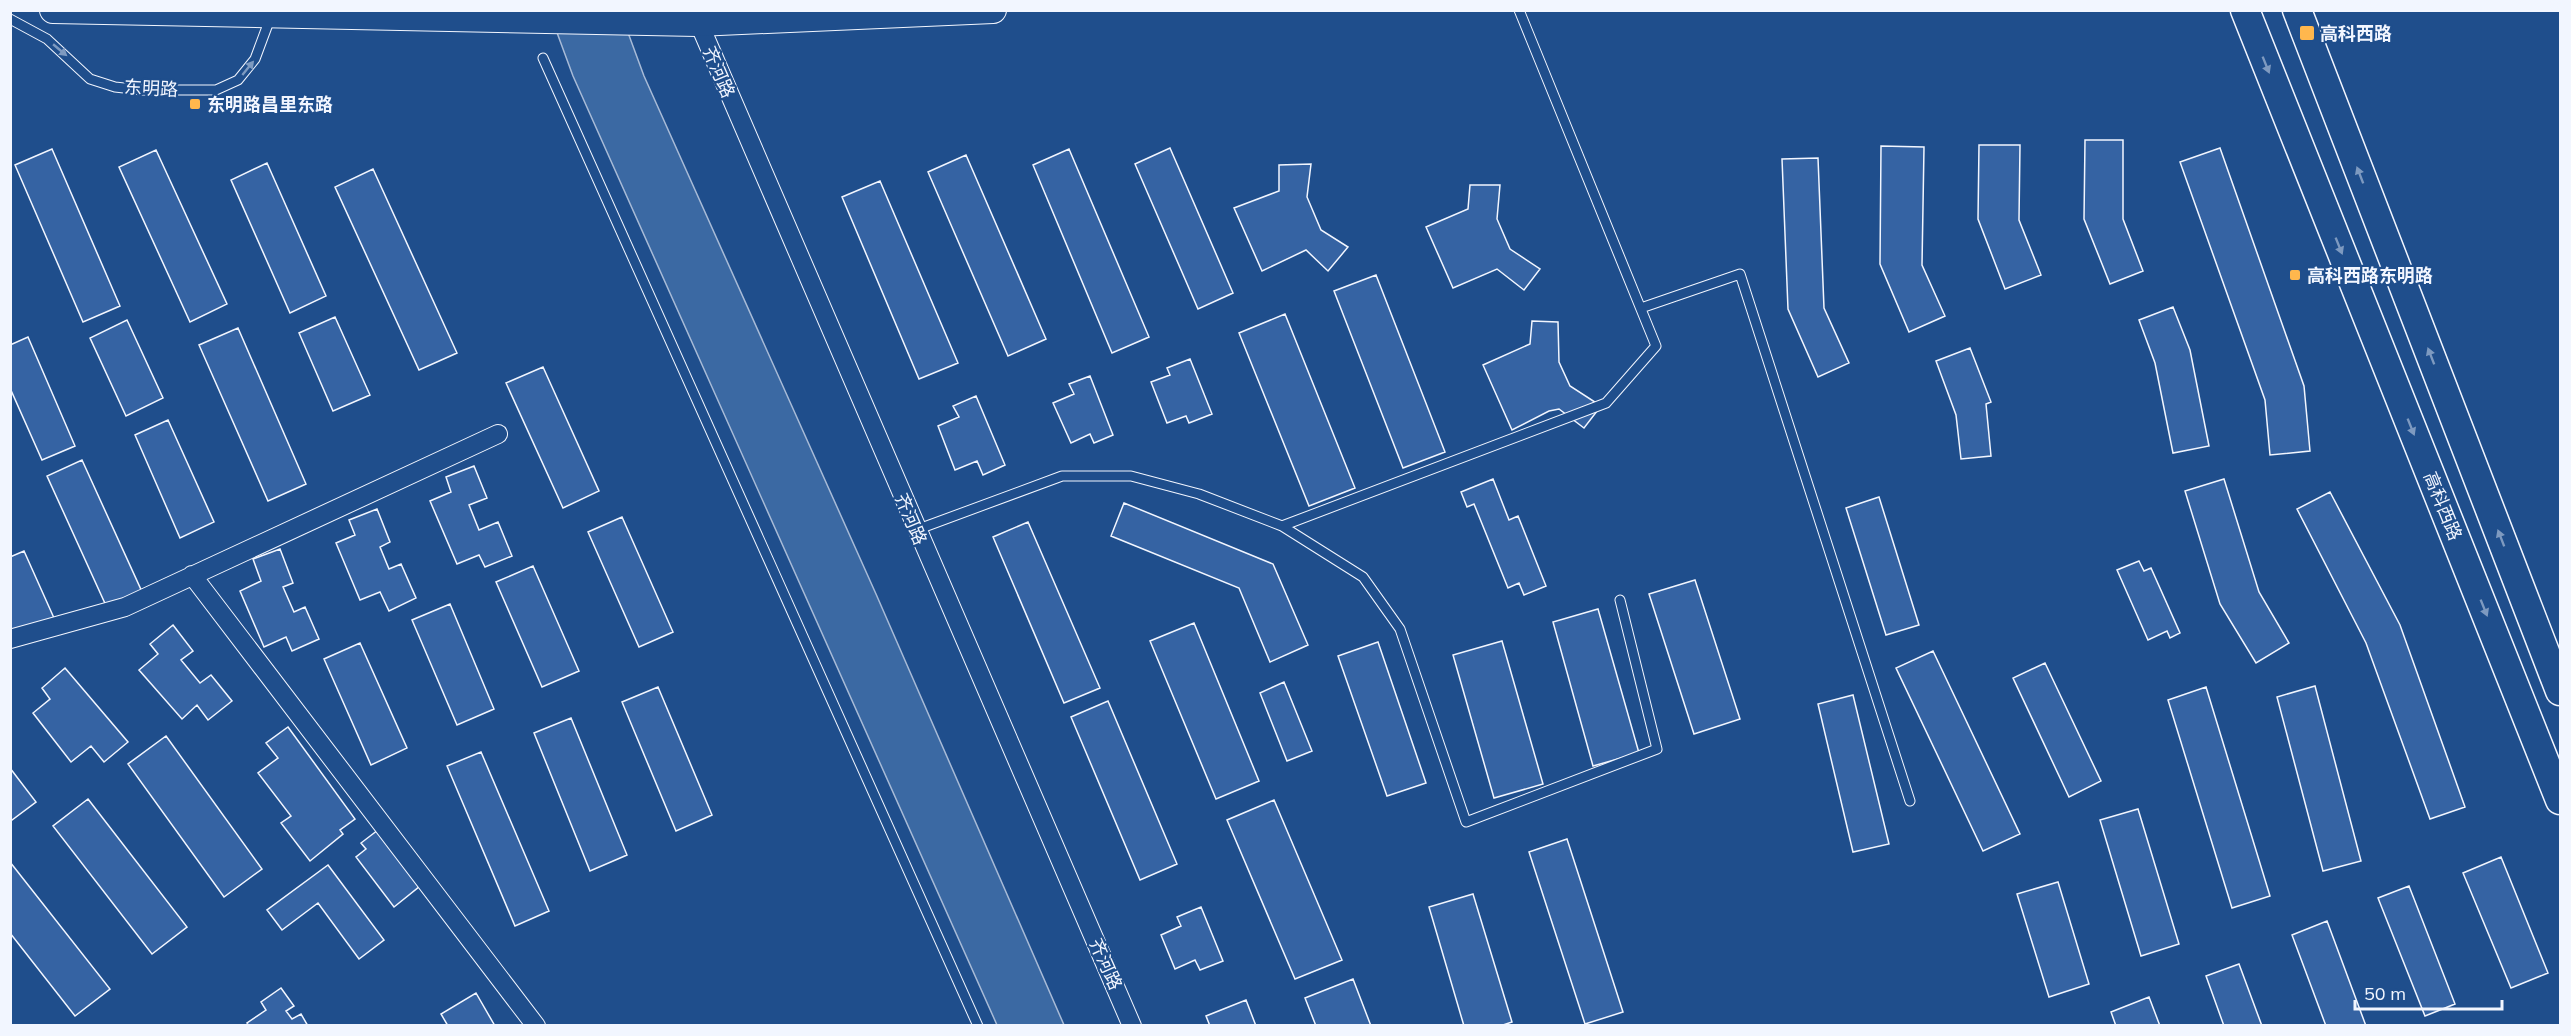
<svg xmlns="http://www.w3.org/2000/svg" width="2571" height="1036" font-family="Mulish,'Noto Sans SC',sans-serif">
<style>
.water{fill:#3b69a3;stroke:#a8bbd7;stroke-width:1.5}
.building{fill:#3563a3;stroke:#f2f6ff;stroke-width:1.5}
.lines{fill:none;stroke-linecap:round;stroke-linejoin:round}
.lane-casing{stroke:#f2f6ff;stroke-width:11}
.street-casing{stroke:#f2f6ff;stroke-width:20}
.secondary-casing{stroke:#f2f6ff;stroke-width:28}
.primary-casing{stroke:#f2f6ff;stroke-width:31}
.lane{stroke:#1f4e8c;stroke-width:9}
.street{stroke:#1f4e8c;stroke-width:18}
.secondary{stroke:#1f4e8c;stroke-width:26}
.primary{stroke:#1f4e8c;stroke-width:28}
.oneway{fill:#7e9ac0}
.poi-dot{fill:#ffb74d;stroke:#1f4e8c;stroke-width:2}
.labels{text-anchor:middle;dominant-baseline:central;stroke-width:4.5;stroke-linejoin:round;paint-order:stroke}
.poi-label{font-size:18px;font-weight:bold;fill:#f2f6ff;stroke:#1f4e8c;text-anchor:start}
.street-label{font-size:18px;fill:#f2f6ff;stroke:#1f4e8c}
</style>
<rect width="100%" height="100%" fill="#1f4e8c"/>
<path class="water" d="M549 11H620L644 76 876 594 1064 1025H997L573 76Z"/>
<path class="building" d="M2085 140H2123V219L2143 271 2110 284 2084 219Z
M1979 145H2020L2019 220 2041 275 2005 289 1978 219Z
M1881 146 1924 147 1922 265 1945 316 1909 332 1880 264Z
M1170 148 1233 293 1198 309 1135 164Z
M2220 148 2304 386 2310 451 2270 455 2265 400 2180 162Z
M52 149 120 306 83 322 15 165Z
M1069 149 1149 337 1112 353 1033 165Z
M156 150 227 304 190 322 119 167Z
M966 155 1046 339 1008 356 928 172Z
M1818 158 1824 308 1849 363 1818 377 1788 309 1782 159Z
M267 163 326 296 290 313 231 180Z
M1311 164 1307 197 1321 230 1348 247 1328 271 1306 250 1262 271 1234 208 1279 191V165Z
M373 169 457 353 419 370 335 187Z
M880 181 958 363 919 379 842 197Z
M1470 185H1500L1497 219 1510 249 1540 269 1524 290 1497 269 1453 288 1426 227 1468 209Z
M1376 275 1445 452 1403 468 1334 291Z
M2173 307 2190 350 2209 446 2173 453 2155 363 2139 320Z
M1285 314 1355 488 1309 506 1239 333Z
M335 317 370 395 333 411 299 333Z
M127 320 163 398 126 416 90 338Z
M1532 321 1558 322 1559 362 1570 386 1601 406 1584 428 1559 409 1549 411 1512 430 1483 365 1530 344Z
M238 328 306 484 268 501 199 345Z
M28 337 75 446 42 460 10 388V345Z
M1970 348 1991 402 1986 404 1991 456 1961 459 1956 415 1936 361Z
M1190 359 1212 414 1189 423 1186 416 1167 423 1151 382 1170 375 1167 368Z
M543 367 599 491 563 508 506 383Z
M1090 376 1113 435 1094 443 1090 434 1071 443 1053 403 1074 394 1069 384Z
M976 396 1005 465 983 475 977 461 955 470 938 426 959 417 953 406Z
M168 420 214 522 180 538 135 435Z
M82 460 143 594 108 610 47 476Z
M474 466 487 498 469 505 479 530 498 522 512 556 485 567 479 555 457 564 430 501 451 492 446 477Z
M1493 479 1509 520 1518 516 1546 586 1524 595 1519 583 1508 588 1474 504 1467 507 1461 492Z
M2224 479 2259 592 2289 643 2256 663 2220 604 2185 491Z
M2330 492 2400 625 2465 807 2430 819 2366 643 2297 509Z
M1879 497 1919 625 1886 635 1846 508Z
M1124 503 1273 564 1308 645 1270 662 1239 588 1111 536Z
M377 509 390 542 380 547 389 569 401 564 416 598 389 611 380 592 360 600 336 543 355 535 349 520Z
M622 517 673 632 639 647 588 532Z
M1028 522 1100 688 1064 703 993 537Z
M280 549 293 583 283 587 294 612 305 607 319 639 292 651 286 637 264 647 240 591 261 581 253 559Z
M24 551 54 618 10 633V557Z
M2139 561 2144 571 2151 568 2180 633 2170 638 2167 631 2148 640 2117 570Z
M533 566 579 671 542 687 496 582Z
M1695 580 1740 719 1694 734 1649 594Z
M450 604 494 709 457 725 412 620Z
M1598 609 1639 753 1593 766 1553 622Z
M1194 623 1259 781 1216 799 1150 641Z
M173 625 193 651 181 660 200 683 211 675 232 701 208 720 197 705 182 719 139 670 158 654 150 644Z
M1502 641 1543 784 1494 798 1453 655Z
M1378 642 1426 783 1387 796 1338 656Z
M360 643 407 748 371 765 324 659Z
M1933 651 2020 834 1983 851 1896 668Z
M2045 663 2101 781 2069 797 2013 678Z
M65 668 128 742 104 762 91 746 71 762 33 713 50 699 42 688Z
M1284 682 1312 751 1287 761 1260 693Z
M2315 686 2361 861 2323 871 2277 697Z
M658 687 712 815 676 831 622 702Z
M2206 687 2270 896 2232 908 2168 700Z
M1853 695 1889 844 1853 852 1818 704Z
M1108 701 1177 864 1140 880 1071 717Z
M571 718 627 855 590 871 534 733Z
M288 727 355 819 340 830 343 834 310 861 281 823 291 816 258 773 278 758 266 743Z
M166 736 262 869 224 897 128 764Z
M481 752 549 911 515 926 447 766Z
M10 768 36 802 12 820 10 818Z
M88 799 187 927 152 954 53 826Z
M1274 800 1342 960 1295 979 1227 820Z
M2138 809 2179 944 2141 956 2100 820Z
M378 830 420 886 394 907 356 857 366 849 361 843Z
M1567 839 1623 1012 1585 1024 1529 852Z
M2501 857 2548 973 2511 988 2463 873Z
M10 862 110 989 75 1016 10 933Z
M328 865 384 940 359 959 318 903 282 930 267 910Z
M2058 882 2089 984 2049 997 2017 894Z
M2409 886 2455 1004 2425 1016 2378 898Z
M1473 894 1512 1022 1500 1026H1464L1429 907Z
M1201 907 1223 961 1200 970 1195 960 1175 969 1161 935 1181 926 1177 917Z
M2327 921 2366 1026H2326L2292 935Z
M2239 964 2262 1026H2224L2206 976Z
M1353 979 1371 1026H1316L1305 998Z
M281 988 294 1006 286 1011 292 1019 301 1014 308 1026H249L247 1023 266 1010 261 1002Z
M476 993 495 1026H448L441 1014Z
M2149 997 2160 1026H2116L2111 1012Z
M1246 1000 1256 1026H1210L1206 1016Z"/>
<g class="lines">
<g class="lane-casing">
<path id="lane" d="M10 19 47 39 90 79 115 87 142 90H216L238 80 255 59 271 16
M543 58 978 1026
M1641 308 1740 274 1910 801
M1282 526 1606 403 1656 346 1519 10
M916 530 1062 476H1131L1199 494 1282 526 1363 577 1400 629 1466 822 1657 749 1620 600"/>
</g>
<g class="street-casing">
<path id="street" d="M695 14 1132 1026
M192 575 536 1026
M10 639 125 607 498 434"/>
</g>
<g class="secondary-casing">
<path id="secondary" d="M53 10 697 23 993 10"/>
</g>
<g class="primary-casing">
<path id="primary" d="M2245 10 2560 800
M2297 10 2560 691"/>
</g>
<use href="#lane" class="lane"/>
<use href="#street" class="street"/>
<use href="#secondary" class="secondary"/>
<use href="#primary" class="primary"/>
</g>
<defs><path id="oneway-solid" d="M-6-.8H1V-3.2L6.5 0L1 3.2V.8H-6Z" transform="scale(1.5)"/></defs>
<g class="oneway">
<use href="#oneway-solid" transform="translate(60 50) rotate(40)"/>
<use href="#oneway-solid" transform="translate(2266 65) rotate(68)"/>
<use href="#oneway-solid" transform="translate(248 68) rotate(-51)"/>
<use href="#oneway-solid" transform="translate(2360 175) rotate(-111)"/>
<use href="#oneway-solid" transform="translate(2339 246) rotate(68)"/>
<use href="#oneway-solid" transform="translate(2431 356) rotate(-111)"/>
<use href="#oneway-solid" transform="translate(2411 427) rotate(68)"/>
<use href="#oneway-solid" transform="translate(2501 538) rotate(-111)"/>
<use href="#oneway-solid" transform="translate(2484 608) rotate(68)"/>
</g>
<g class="poi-dot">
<rect x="2299" y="25" width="16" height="16" rx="3"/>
<rect x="189" y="98" width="12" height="12" rx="3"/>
<rect x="2289" y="269" width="12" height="12" rx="3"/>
</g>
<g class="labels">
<g class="poi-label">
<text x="2320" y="33">高科西路</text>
<text x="207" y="104">东明路昌里东路</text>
<text x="2307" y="275">高科西路东明路</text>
</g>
<g class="street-label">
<text transform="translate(719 72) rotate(67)">齐河路</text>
<text transform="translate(151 88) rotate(3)">东明路</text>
<text transform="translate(2443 506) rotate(68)">高科西路</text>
<text transform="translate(911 519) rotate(67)">齐河路</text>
<text transform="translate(1106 964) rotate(66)">齐河路</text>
</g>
</g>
<rect width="2571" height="1036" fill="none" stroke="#f2f6ff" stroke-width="24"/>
<path d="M2355 1000v9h147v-9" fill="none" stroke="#f2f6ff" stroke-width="3"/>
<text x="2364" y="1000" font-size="18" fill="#f2f6ff" stroke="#1f4e8c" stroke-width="4.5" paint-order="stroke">50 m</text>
</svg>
